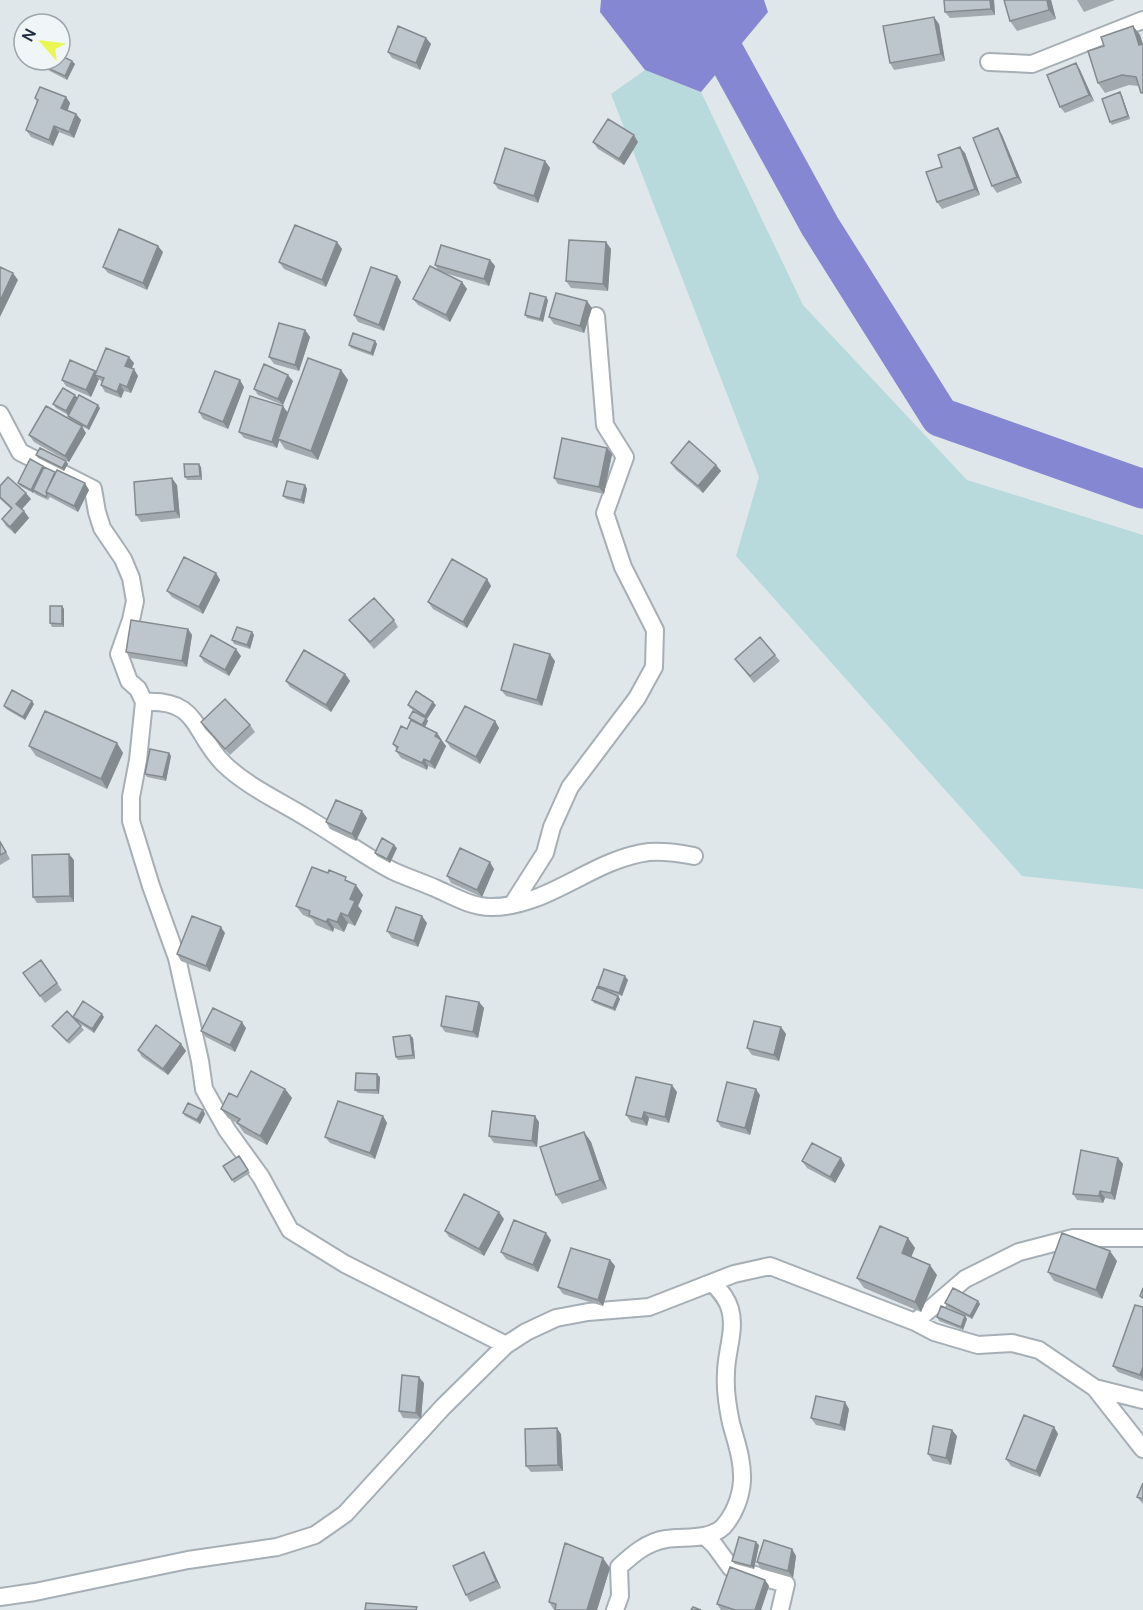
<svg xmlns="http://www.w3.org/2000/svg" width="1143" height="1610" font-family="Manrope,sans-serif">
<style>
.green{fill:#b8dadd}
.water{fill:#8687d2}
.lines{fill:none;stroke-linecap:round;stroke-linejoin:round}
.river{stroke:#8687d2;stroke-width:39}
.minor-casing{stroke:#a6afb6;stroke-width:20}
.minor{stroke:#fff;stroke-width:16}
.wall{fill:#a2aaaf}
.shaded-wall{fill:#848b8f}
.building{fill:#bcc6cc;stroke:#848b8f;stroke-width:1.5}
</style>
<rect width="100%" height="100%" fill="#e0e7eb"/>
<path class="green" d="M645 70 701 92 803 305 967 480 1143 535V889L1022 876 736 556 759 477 611 94Z"/>
<path class="water" d="M601 0H764L768 12 701 92 645 70 600 12Z"/>
<g class="lines">
<path class="river" d="M696 0 820 226 940 417 1143 489"/>
<g class="minor-casing">
<path id="minor" d="M989 62 1032 64 1143 20
M0 414 20 452 93 489 97 512 102 528 123 559 131 578 135 601 131 620 119 654 129 681 138 689 144 702 138 760 131 797V821L151 886 177 958 200 1061 204 1089 227 1130 261 1177 290 1230 345 1264 506 1345
M144 702C200 699 192 732 224 764 249 788 282 802 312 821 339 837 364 856 393 871 406 877 421 882 435 888 453 896 471 907 491 907 549 907 592 859 649 852 664 851 679 853 694 856
M512 905 545 853 552 827 570 787 637 698 654 667 655 630 623 567 605 513 625 457 605 425 596 316
M915 1322 965 1279 1019 1252 1073 1238H1143
M1095 1388 1143 1449
M705 1536 715 1546 731 1568 786 1584 780 1610
M0 1597 35 1592 188 1560 277 1547 315 1535 345 1514 443 1407 506 1345 526 1332 556 1318 588 1312 649 1307 734 1274 770 1266 915 1322 934 1332 978 1345 1012 1343 1039 1350 1095 1388 1143 1400
M615 1610 620 1596 619 1567C633 1554 647 1542 666 1539 684 1536 708 1541 723 1527 734 1515 741 1497 742 1481 743 1460 736 1442 731 1423 728 1409 725 1387 726 1373 726 1352 736 1330 730 1309 727 1298 720 1291 713 1283"/>
</g>
<use href="#minor" class="minor"/>
</g>
<path class="wall" d="M994 0 995 15 950 18 945 12Z
M1051 0 1056 19 1017 31 1010 21Z
M1077 0H1115L1084 12Z
M939 24 945 61 894 70 890 63Z
M1133 26 1140 35 1143 44V95L1139 86 1129 85 1105 93 1098 83 1104 46Z
M426 38 431 44 420 70 392 58 388 52Z
M72 61 75 64 67 80 46 69 43 66Z
M1076 63 1080 70 1094 101 1065 113 1060 107Z
M1122 96 1130 119 1112 125 1110 122Z
M66 97 70 103 68 110 76 114 81 120 74 138 59 132 53 146 31 137 26 130 37 102 35 98Z
M998 128 1002 135 1022 183 997 193 992 186Z
M593 142H638L624 165 598 149Z
M965 153 980 195 942 209 937 202 942 167Z
M545 161 550 168 538 203 498 189 494 183Z
M337 242 342 249 326 287 284 269 279 262Z
M606 242 611 249 608 291 571 288 566 281Z
M163 252 147 290 108 273 103 267Z
M490 260 495 266 489 286 441 272 462 282 467 289 450 322 418 305 413 299 439 271 435 265Z
M397 276 401 282 384 331 358 322 354 315Z
M548 300 543 322 527 318 525 315Z
M592 308 584 333 554 324 549 317Z
M305 330 310 337 299 371 274 364 269 357Z
M375 341 377 344 373 356 351 348 349 345Z
M134 363 132 368 138 376 131 393 124 391 121 398 105 392 101 385 102 382 99 379 91 397 66 386 62 380 96 373Z
M341 370 348 380 318 460 285 449 279 440 277 448 244 438 239 432 288 413 285 420Z
M293 381 283 405 258 395 254 389Z
M244 387 228 429 203 419 199 412Z
M77 398 100 408 89 430 70 420 86 433 69 462 34 442 29 435 70 420 68 416V415L56 408 53 404Z
M607 448 612 454 604 494 558 484 554 478Z
M36 455 66 461 68 464 64 471 38 458Z
M671 463 716 465 721 471 703 493 676 470Z
M43 466 89 490 78 512 50 497 48 500 35 494 34 492 33 493 20 486 18 483Z
M201 467 202 480H187L185 477Z
M177 485 180 518 141 522 136 515Z
M305 485 307 489 304 504 286 499 283 496Z
M0 486 31 499 22 509 29 518 15 534 6 526 2 519 11 509 0 499Z
M216 573 220 580 203 614 172 597 167 591Z
M487 579 491 586 467 628 433 609 428 602Z
M62 606 64 609V627H52L50 623Z
M349 620H394L398 627 374 649 354 626Z
M188 629 192 635 187 667 131 658 126 652Z
M252 632 254 635 250 649 234 644 232 640Z
M775 655 780 661 754 683 735 659Z
M200 656H241L229 676 204 662Z
M555 661 542 706 506 696 501 690Z
M345 674 350 681 331 712 290 687 286 681Z
M34 704 25 720 6 709 4 706Z
M408 705H436L427 719 410 708Z
M409 718H426L428 721 425 727 437 733 446 746 435 769 428 766 427 770 401 758 396 751 397 750 393 744 407 729 411 721Z
M495 721 499 728 480 764 451 748 446 741Z
M201 722 250 725 255 732 230 755 205 729Z
M117 743 123 753 107 789 36 756 29 746Z
M169 753 171 756 166 781 147 777 145 774Z
M367 818 356 841 330 829 326 822Z
M0 841 10 859 0 865Z
M397 848 390 863 377 856 375 853Z
M74 860V902L37 903 33 897Z
M494 869 482 897 451 883 447 876Z
M350 882 363 895 358 906 362 911 355 926 348 923 344 932 334 928 333 932 316 925 312 919 303 915 296 906Z
M427 923 418 947 392 938 387 931Z
M225 933 210 972 181 961 177 954Z
M41 960 62 990 45 1003 23 973Z
M628 980 622 996 609 992 618 996 620 999 615 1011 594 1003 592 1000 600 988 598 986Z
M479 1002 484 1008 478 1038 445 1032 441 1026Z
M73 1017H104L94 1033 76 1021 84 1030 69 1044 52 1026Z
M781 1027 786 1034 779 1061 752 1055 747 1048Z
M246 1028 235 1052 206 1037 201 1031Z
M410 1035 413 1038 415 1059 398 1060 396 1057Z
M181 1044 186 1051 168 1075 142 1057 138 1050Z
M380 1077 379 1094 358 1093 355 1090Z
M285 1089 292 1098 267 1145 244 1133 237 1123 228 1118 221 1109 237 1097Z
M677 1092 669 1123 649 1118 647 1126 631 1122 626 1115Z
M760 1095 750 1135 721 1127 717 1121Z
M203 1110 205 1114 200 1124 185 1116 183 1113Z
M383 1116 387 1123 375 1159 330 1143 325 1137Z
M539 1122 537 1147 494 1143 489 1136Z
M584 1132 591 1142 607 1189 562 1204 556 1195Z
M239 1156 250 1173 234 1183 223 1166Z
M1118 1158 1123 1164 1115 1200 1105 1198 1103 1203 1077 1200 1073 1194Z
M802 1161 845 1165 835 1183 807 1168Z
M504 1219 484 1256 449 1237 445 1231Z
M908 1238 915 1248 911 1257 937 1275 921 1312 864 1288 857 1278Z
M551 1240 538 1272 506 1259 501 1252Z
M610 1260 615 1266 603 1306 563 1294 558 1287Z
M1117 1261 1102 1299 1054 1281 1048 1272Z
M978 1301 980 1304 972 1319 947 1307 945 1303Z
M1143 1307V1381L1118 1372 1113 1366Z
M965 1316 967 1319 963 1330 939 1321 937 1317Z
M424 1383 421 1419 403 1418 399 1411Z
M849 1409 845 1431 816 1425 811 1418Z
M1054 1427 1058 1434 1040 1477 1011 1466 1006 1459Z
M561 1434 563 1471 531 1472 526 1466Z
M957 1436 951 1465 933 1461 928 1454Z
M1143 1483V1504L1137 1497Z
M759 1545 754 1569 735 1564 732 1561Z
M792 1549 796 1556 793 1578 761 1569 757 1562Z
M484 1552 488 1559 501 1588 470 1602 466 1595Z
M610 1568 597 1610H554L549 1602Z
M765 1580 769 1586 761 1610H721L717 1604Z"/>
<path class="shaded-wall" d="M990 0H994L995 15 991 9Z
M1047 0H1051L1056 19 1049 10Z
M934 17 939 24 945 61 941 54Z
M1133 26 1140 35 1143 45H1139Z
M426 38 431 44 420 70 416 63Z
M72 61 75 64 67 80 65 76Z
M1076 63 1080 70 1094 101 1089 95Z
M1120 92 1122 96 1130 119 1128 116Z
M66 97 70 103 66 114 61 108Z
M76 114 81 120 74 138 69 132Z
M54 126 59 132 53 146 49 140Z
M998 128 1002 135 1022 183 1017 177Z
M634 135 638 142 624 165 619 159Z
M960 147 965 153 980 195 975 189Z
M545 161 550 168 538 203 534 196Z
M337 242 342 249 326 287 322 280Z
M606 242 611 249 608 291 603 284Z
M158 246 163 252 147 290 143 283Z
M490 260 495 266 489 286 484 279Z
M13 273 18 280 0 317V301Z
M397 276 401 282 384 331 379 325Z
M462 282 467 289 450 322 446 315Z
M546 297 548 300 543 322 540 319Z
M587 301 592 308 584 333 580 326Z
M305 330 310 337 299 371 295 365Z
M375 341 377 344 373 356 371 353Z
M129 357 134 363 130 372 125 366Z
M134 369 138 376 131 393 127 387Z
M341 370 348 380 318 460 311 451Z
M95 371 98 376 95 375 99 379 91 397 86 390Z
M288 375 293 381 283 405 278 399Z
M240 380 244 387 228 429 223 422Z
M120 384 124 391 121 398 117 392Z
M75 395 78 398 68 415 66 411Z
M98 405 100 408 89 430 87 427Z
M283 406 288 413 277 448 272 442Z
M82 426 86 433 69 462 65 456Z
M607 448 612 454 604 494 599 487Z
M66 461 68 464 64 471 62 468Z
M199 464 201 467 202 480 200 476Z
M716 465 721 471 703 493 698 486Z
M43 466 45 469 33 490 34 492 33 493 31 490Z
M172 478 177 485 180 518 175 511Z
M85 483 89 490 78 512 74 506Z
M305 485 307 489 304 504 301 500Z
M26 493 31 499 21 510 16 504Z
M24 511 29 518 15 534 10 527Z
M216 573 220 580 203 614 199 607Z
M487 579 491 586 467 628 463 622Z
M62 606 64 609V627L62 624Z
M188 629 192 635 187 667 182 661Z
M252 632 254 635 250 649 247 645Z
M236 649 241 656 229 676 225 670Z
M550 654 555 661 542 706 537 700Z
M345 674 350 681 331 712 326 705Z
M32 701 34 704 25 720 23 717Z
M433 702 436 705 427 719 425 716Z
M426 718 428 721 424 729 422 725Z
M495 721 499 728 480 764 476 757Z
M437 733 441 739 435 736Z
M441 740 446 746 435 769 430 762Z
M117 743 123 753 107 789 101 779Z
M169 753 171 756 166 781 163 777Z
M424 759 428 766 427 770 422 763Z
M362 811 367 818 356 841 352 834Z
M394 845 397 848 390 863 387 859Z
M69 854 74 860V902L70 896Z
M490 862 494 869 482 897 477 890Z
M356 885 363 895 358 906 362 911 355 926 348 916 350 899Z
M341 913 348 923 344 932 337 922Z
M422 916 427 923 418 947 414 941Z
M328 919 334 928 333 932 326 922Z
M221 927 225 933 210 972 206 966Z
M625 976 628 980 622 996 619 993Z
M618 996 620 999 615 1011 613 1008Z
M479 1002 484 1008 478 1038 473 1032Z
M102 1014 104 1017 94 1033 92 1029Z
M242 1022 246 1028 235 1052 230 1045Z
M781 1027 786 1034 779 1061 774 1055Z
M410 1035 413 1038 415 1059 413 1055Z
M181 1044 186 1051 168 1075 163 1069Z
M377 1074 380 1077 379 1094 377 1090Z
M672 1085 677 1092 669 1123 665 1117Z
M285 1089 292 1098 267 1145 260 1136Z
M756 1089 760 1095 750 1135 745 1128Z
M203 1110 205 1114 200 1124 197 1120Z
M644 1112 649 1118 647 1126 642 1119Z
M383 1116 387 1123 375 1159 370 1153Z
M535 1116 539 1122 537 1147 532 1141Z
M584 1132 591 1142 607 1189 600 1180Z
M841 1158 845 1165 835 1183 830 1177Z
M1118 1158 1123 1164 1115 1200 1111 1193Z
M1100 1191 1105 1198 1103 1203 1099 1196Z
M499 1212 504 1219 484 1256 479 1249Z
M546 1233 551 1240 538 1272 533 1265Z
M908 1238 915 1248 909 1262 902 1253Z
M1110 1251 1117 1261 1102 1299 1096 1290Z
M610 1260 615 1266 603 1306 598 1300Z
M930 1265 937 1275 921 1312 915 1302Z
M978 1301 980 1304 972 1319 970 1316Z
M965 1316 967 1319 963 1330 961 1327Z
M1143 1367V1379L1140 1375Z
M419 1377 424 1383 421 1419 416 1413Z
M845 1402 849 1409 845 1431 840 1425Z
M1054 1427 1058 1434 1040 1477 1036 1471Z
M557 1428 561 1434 563 1471 558 1465Z
M952 1430 957 1436 951 1465 946 1458Z
M756 1542 759 1545 754 1569 751 1566Z
M792 1549 796 1556 793 1578 788 1571Z
M484 1552 488 1559 501 1588 496 1581Z
M603 1558 610 1568 597 1610H587Z
M765 1580 769 1586 761 1610H755Z"/>
<path class="building" d="M944 0H990L991 9 945 12Z
M1004 0H1047L1049 10 1010 21Z
M934 17 941 54 890 63 883 26Z
M398 26 426 38 416 63 388 52Z
M1133 26 1139 45 1143 44V92L1141 93 1136 77 1122 75 1098 83 1088 51 1104 46 1101 37Z
M60 55 72 61 65 76 43 66 46 60H60Z
M1076 63 1089 95 1060 107 1047 75Z
M40 87 66 97 61 108 76 114 69 132 54 126 49 140 26 130 38 100 35 98Z
M1120 92 1128 116 1110 122 1102 99Z
M608 119 634 135 619 159 593 142Z
M998 128 1017 177 992 186 973 138Z
M960 147 975 189 937 202 926 172 942 167 938 155Z
M505 148 545 161 534 196 494 183Z
M295 225 337 242 322 280 279 262Z
M119 229 158 246 143 283 103 267Z
M569 240 606 242 603 284 566 281Z
M441 245 490 260 484 279 435 265Z
M430 266 462 282 446 315 413 299Z
M0 267 13 273 0 301Z
M371 267 397 276 379 325 354 315Z
M530 293 546 297 540 319 525 315Z
M556 293 587 301 580 326 549 317Z
M279 323 305 330 295 365 269 357Z
M353 333 375 341 371 353 349 345Z
M106 348 129 357 125 366 134 369 127 387 120 384 117 392 101 385 104 378 95 375Z
M308 358 341 370 311 451 278 439Z
M70 360 95 371 86 390 62 380Z
M264 364 288 375 278 399 254 389Z
M215 371 240 380 223 422 199 412Z
M63 388 75 395 66 411 53 404Z
M79 395 98 405 87 427 68 416Z
M250 396 283 406 272 442 239 432Z
M46 406 82 426 65 456 29 435Z
M562 438 607 448 599 487 554 478Z
M689 441 716 465 698 486 671 463Z
M40 448 66 461 62 468 36 455Z
M30 459 43 466 31 490 18 483Z
M184 464H199L200 476 185 477Z
M44 467 55 472 46 492 47 494 46 497 33 490Z
M57 470 85 483 74 506 46 492Z
M8 477 26 493 16 504 24 511 10 527 2 519 12 508 0 497V486Z
M172 478 175 511 136 515 134 482Z
M287 481 305 485 301 500 283 496Z
M184 557 216 573 199 607 167 591Z
M452 559 487 579 463 622 428 602Z
M374 598 394 620 370 642 349 620Z
M50 606H62V624L50 623Z
M131 620 188 629 182 661 126 652Z
M237 627 252 632 247 645 232 640Z
M211 635 236 649 225 670 200 656Z
M760 637 775 655 750 676 735 659Z
M514 644 550 654 537 700 501 690Z
M304 650 345 674 326 705 286 681Z
M12 690 32 701 23 717 4 706Z
M416 691 433 702 425 716 408 705Z
M225 699 250 725 225 749 201 722Z
M465 706 495 721 476 757 446 741Z
M45 711 117 743 101 779 29 746Z
M413 711 426 718 422 725 409 718Z
M411 720 437 733 435 736 441 740 430 762 424 759 422 763 396 751 398 747 393 744 401 726 407 729Z
M150 749 169 753 163 777 145 774Z
M336 800 362 811 352 834 326 822Z
M382 838 394 845 387 859 375 853Z
M0 842 6 852 0 855Z
M460 848 490 862 477 890 447 876Z
M69 854 70 896 33 897 32 855Z
M312 867 328 873 329 870 346 877 345 880 356 885 350 899 355 901 348 916 341 913 337 922 328 919 326 922 309 915 310 911 296 906Z
M396 907 422 916 414 941 387 931Z
M192 916 221 927 206 966 177 954Z
M41 960 57 983 40 996 23 973Z
M604 969 625 976 619 993 598 986Z
M597 987 618 996 613 1008 592 1000Z
M446 996 479 1002 473 1032 441 1026Z
M83 1001 102 1014 92 1029 73 1017Z
M213 1008 242 1022 230 1045 201 1031Z
M67 1011 81 1026 67 1041 52 1026Z
M754 1021 781 1027 774 1055 747 1048Z
M156 1025 181 1044 163 1069 138 1050Z
M410 1035 413 1055 396 1057 393 1037Z
M251 1071 285 1089 260 1136 237 1123 240 1119 221 1109 229 1093 237 1097Z
M356 1073 377 1074V1090H355Z
M636 1077 672 1085 665 1117 644 1112 642 1119 626 1115Z
M727 1082 756 1089 745 1128 717 1121Z
M338 1101 383 1116 370 1153 325 1137Z
M188 1103 203 1110 197 1120 183 1113Z
M492 1111 535 1116 532 1141 489 1136Z
M584 1132 600 1180 556 1195 540 1147Z
M812 1143 841 1158 830 1177 802 1161Z
M1081 1150 1118 1158 1111 1193 1100 1191 1099 1196 1073 1194Z
M239 1156 248 1170 232 1180 223 1166Z
M464 1194 499 1212 479 1249 445 1231Z
M514 1220 546 1233 533 1265 501 1252Z
M880 1226 908 1238 902 1253 930 1265 915 1302 857 1278Z
M1062 1233 1110 1251 1096 1290 1048 1272Z
M571 1248 610 1260 598 1300 558 1287Z
M953 1288 978 1301 970 1316 945 1303Z
M1143 1288V1298L1140 1296Z
M1135 1305 1143 1307V1367L1140 1375 1113 1366Z
M941 1306 965 1316 961 1327 937 1317Z
M402 1375 419 1377 416 1413 399 1411Z
M816 1396 845 1402 840 1425 811 1418Z
M1024 1415 1054 1427 1036 1471 1006 1459Z
M933 1426 952 1430 946 1458 928 1454Z
M557 1428 558 1465 526 1466 525 1429Z
M1143 1483V1499L1137 1497Z
M739 1537 756 1542 751 1566 732 1561Z
M764 1540 792 1549 788 1571 757 1562Z
M565 1543 603 1558 587 1610H555L556 1604 549 1602Z
M484 1552 496 1581 466 1595 453 1566Z
M730 1567 765 1580 755 1610H735L717 1604Z
M366 1603 417 1607 416 1610H365Z
M693 1607 701 1610H691Z"/>
<g transform="translate(42 42) rotate(298)"><circle r="28" fill="#f0f5f8" stroke="#9da5ad" stroke-width="1.5"/>
<path d="M0-4.5L10 22L0 15L-10 22Z" fill="#eaf654"/>
<text y="-9" font-size="16" font-weight="bold" text-anchor="middle" fill="#202d3c">N</text>
</g>
</svg>
